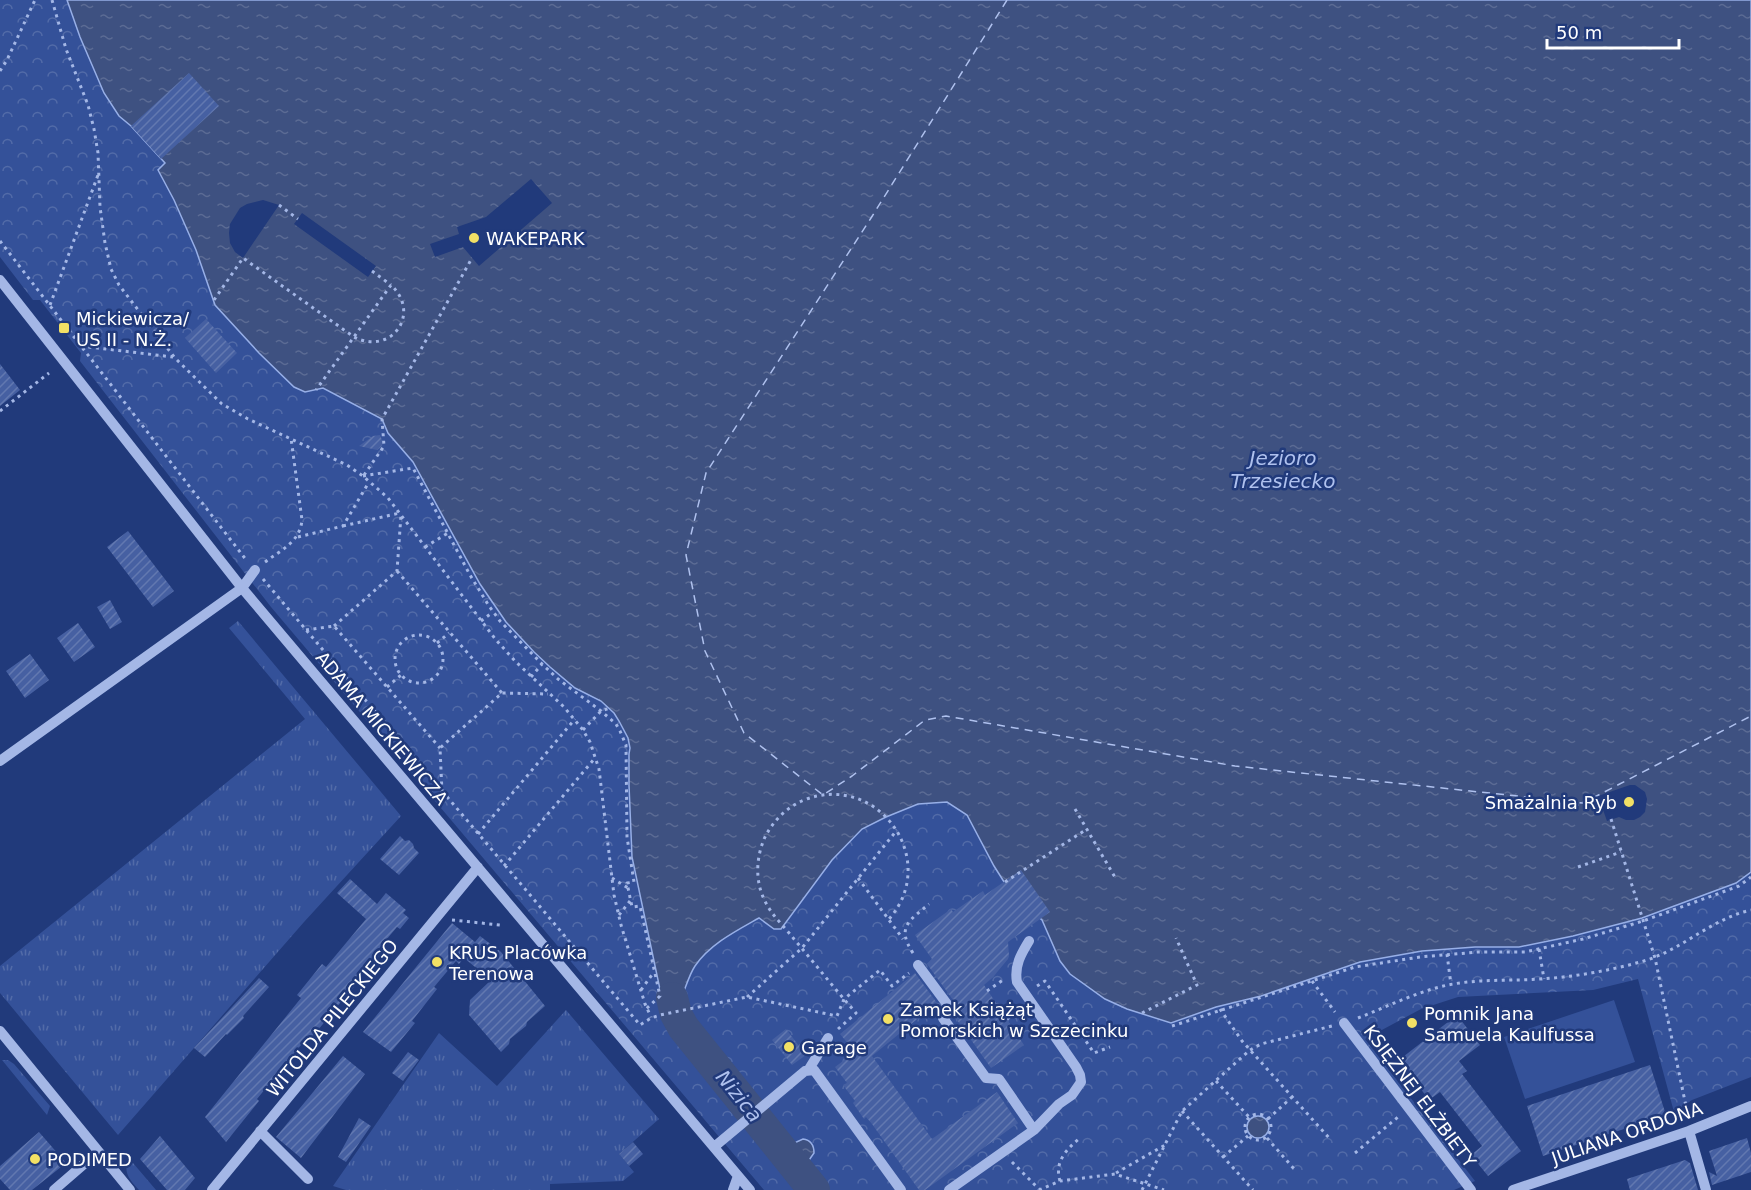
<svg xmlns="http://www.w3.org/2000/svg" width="1751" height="1190" font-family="'DejaVu Sans',sans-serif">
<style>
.grass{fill:url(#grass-tufts)}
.forest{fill:url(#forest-crowns)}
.pitch{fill:#345199}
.water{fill:url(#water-ripples);stroke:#97afe7;stroke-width:1.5}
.pier{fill:#213a7b}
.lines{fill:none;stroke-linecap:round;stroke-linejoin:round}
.river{stroke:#3e5181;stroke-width:32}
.ferry{stroke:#afc1ee;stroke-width:1.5;stroke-dasharray:8 6;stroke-linecap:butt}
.building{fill:url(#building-hatch)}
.path{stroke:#a4b7e6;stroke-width:3;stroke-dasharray:3 4.5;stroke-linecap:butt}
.minor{stroke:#a4b7e6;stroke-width:10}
.poi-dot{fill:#f2e065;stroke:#213a7b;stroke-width:2}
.labels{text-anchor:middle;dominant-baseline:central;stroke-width:5;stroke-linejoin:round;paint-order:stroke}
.poi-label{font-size:18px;fill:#fff;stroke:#213a7b;text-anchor:start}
.street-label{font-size:18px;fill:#fff;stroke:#213a7b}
.water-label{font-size:20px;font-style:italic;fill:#afc1ee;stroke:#213a7b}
</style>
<defs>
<pattern id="grass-tufts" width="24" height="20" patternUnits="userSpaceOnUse" patternTransform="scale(1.5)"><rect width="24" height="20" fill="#345199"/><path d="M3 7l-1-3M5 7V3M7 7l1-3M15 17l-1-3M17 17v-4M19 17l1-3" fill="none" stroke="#526ba8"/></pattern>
<pattern id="forest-crowns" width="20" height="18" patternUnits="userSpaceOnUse" patternTransform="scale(1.5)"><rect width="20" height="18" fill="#345199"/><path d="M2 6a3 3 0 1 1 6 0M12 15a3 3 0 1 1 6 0" fill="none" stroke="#526ba8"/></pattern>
<pattern id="water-ripples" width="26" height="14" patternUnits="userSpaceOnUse" patternTransform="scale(1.5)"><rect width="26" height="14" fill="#3e5181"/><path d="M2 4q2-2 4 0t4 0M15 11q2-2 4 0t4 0" fill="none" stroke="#5b6b94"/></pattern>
<pattern id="building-hatch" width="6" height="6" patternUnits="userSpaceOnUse" patternTransform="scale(1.5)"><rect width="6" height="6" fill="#4660a2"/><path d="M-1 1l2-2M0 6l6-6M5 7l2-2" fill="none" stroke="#6278b0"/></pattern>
</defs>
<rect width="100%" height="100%" fill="#213a7b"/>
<path class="grass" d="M238 621 401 816 304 922 118 1135 0 993V966L305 719 229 628Z
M566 1010 659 1119 619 1154 634 1172 623 1181 550 1184V1190H346L333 1186 439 1033 497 1086Z
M2 1060H8L14 1064 50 1106 47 1115Z
M127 1163H133L156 1190H139C132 1182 124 1175 127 1163Z"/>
<path class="forest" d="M0 0H67L80 37 126 122 166 163 158 170 174 200 196 250 215 305 305 392 323 387 382 419 388 433 413 462 480 584 534 652 571 684 601 701 610 708 619 721 628 738 630 748 629 785 632 857 662 999 682 996C686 986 689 975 695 966 711 944 736 931 759 918L774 929 781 928 832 860 862 829 886 817 918 804 947 802 967 815 994 866 1013 896 1042 919 1060 961 1070 974 1105 999 1127 1009 1171 1023 1216 1007 1261 996 1360 962 1422 951 1475 947H1519L1642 918 1736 883 1751 872V1077L1692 1100 1674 1112 1638 979 1593 990 1458 997 1421 1009 1365 1039 1475 1181 1454 1190H764L271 607 80 361 81 353 40 300H33L0 257Z"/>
<path class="pitch" d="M1614 1000 1635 1062 1525 1099 1504 1037Z"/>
<path class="water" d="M67 0H1751V872L1736 883 1642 918 1573 936 1519 947H1475L1422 951 1360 962 1261 996 1216 1007 1171 1023 1127 1009 1105 999 1070 974 1060 961 1042 920 1013 896 994 866 967 815 947 802 918 804 886 817 862 829 832 860 781 929H774L759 918C736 931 710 944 695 966 689 975 686 987 682 996L662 999 632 857 629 785V754L630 748 628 738 619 721 614 713 601 701 575 688 550 667 534 652 506 622 480 584 413 462 388 433 382 419 323 388 305 392 294 387 259 353 215 305 196 250 174 200 158 170 165 163 131 126 119 116 104 93 80 37Z
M1247 1127a11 11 0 1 1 22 0a11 11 0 1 1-22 0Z
M803 1139C811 1140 814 1145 814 1153L800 1173 781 1149Z"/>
<path class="pier" d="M531 179 552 203 479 266 463 247 435 257 430 244 459 234 457 227 486 217Z
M263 200 279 205 243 258 235 252 230 243 229 233 230 224 240 208 247 204Z
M302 213 376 266 368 277 294 224Z
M1630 785H1635L1645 792 1647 799 1645 812 1640 817 1634 820H1626L1619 817 1607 821 1598 796Z"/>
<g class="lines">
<path class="river" d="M672 998 676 1014 683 1027 814 1190"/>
<path class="ferry" d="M1007 0 871 218 706 473 686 555 705 651 744 733 823 795 852 776 925 720 946 716 1235 766 1583 803 1751 716"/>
</g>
<path class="building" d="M189 73 219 106 161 159 131 126Z
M206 319 237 353 216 373 185 338Z
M0 364 20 390 0 406Z
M380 435 383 443 381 447 377 450 359 446 373 436Z
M128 531 174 591 153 607 107 547Z
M110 600 122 622 110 629 97 607Z
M78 623 95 647 74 662 57 638Z
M30 654 49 680 25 698 6 671Z
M400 836 405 841 409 840 413 844 414 848 419 853 399 875 380 859Z
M1021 870 1050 912 1008 942 1009 956 1008 959 993 977 984 985 1024 1045 991 1068 952 1013 954 1006 953 1000 927 964 932 959 915 935 951 909 953 912 983 891 985 895Z
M350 879 377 904 386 893 406 910 403 913 409 918 400 929 397 927 376 952 380 955 308 1042 305 1040 257 1099 259 1101 226 1142 205 1117 301 998 297 995 322 964 326 967 366 919 337 893Z
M452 923 475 942 480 936 501 952 545 1006 527 1022 526 1026 510 1039 509 1044 501 1052 469 1015 470 1000 491 980 464 958 459 964 456 961 434 987 437 989 412 1021 415 1023 391 1052 363 1032Z
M915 973 937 1003 872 1056 932 1139 997 1092 1018 1123 925 1190H919L872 1124 866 1117 864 1119 853 1103 855 1101 843 1085 847 1083 835 1067 855 1052 840 1034Z
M259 978 269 987 243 1016 244 1018 227 1035 226 1034 205 1057 194 1048Z
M1457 1015 1480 1045 1459 1061 1467 1071 1462 1074 1521 1151 1488 1176 1471 1155 1482 1146 1440 1092 1429 1100 1399 1060Z
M786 1029 806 1055 792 1065 772 1040Z
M408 1052 419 1060 403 1081 392 1073Z
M343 1056 365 1074 301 1158 276 1137Z
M1650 1065 1666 1115 1543 1156 1527 1106Z
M359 1118 371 1126 346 1162 338 1157Z
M39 1132 66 1163 32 1190H10L0 1179V1166Z
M160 1136 195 1178 185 1190H167L140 1159Z
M1747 1138 1751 1153V1172L1712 1185 1709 1172 1717 1176 1709 1151Z
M633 1142 643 1154 629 1166 619 1154Z
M1685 1160 1690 1163 1698 1190H1630L1627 1179Z"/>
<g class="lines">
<path class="path" d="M52 0 66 49 88 105 94 129 98 153 100 207 105 243 111 269 119 285 175 358 222 404 248 419 347 465 363 476 388 498 496 640 516 662 564 707 583 730 590 742 599 769 614 895 621 925 645 1004 651 1017
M0 71 7 60 35 0
M279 205 298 219
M0 241 247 561
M372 271 391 285
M214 300 243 258 354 337C391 356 422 314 391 285L316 390
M50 305 98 175
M81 346 173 357
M0 411 49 373
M364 475 384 446 382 419 472 258
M363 476 413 468 470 575 489 606 500 621 542 664 558 679 601 711 616 724 620 731 626 745 627 837 634 882 627 883 632 907 640 906 660 996 646 1009
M343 526 400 513
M298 537 343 526 369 482
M425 547 448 533
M265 562C281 550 300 542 302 520L291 438
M397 571 502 693
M263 579 640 1025 651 1018 660 1015 747 997 837 1016 844 999 880 970 892 986 909 973
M481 621 493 612
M334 626 397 571 401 515
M306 630 334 626 440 748
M395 659a24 24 0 1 1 48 0a24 24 0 1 1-48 0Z
M437 643 449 633
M531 677 542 664
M387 687 401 675
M583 730 601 711 610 708
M442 792 440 748 502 693 548 694
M1075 809 1116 879
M1561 809 1598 799
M1611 819 1655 958 1687 1111
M478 834 575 719
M504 866 595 758
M1578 867 1621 852
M612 878 628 888
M858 878 903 939
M1005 882 1087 829
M619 915 630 901
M452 920 500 925
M1539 949 1544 979
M913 953C896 927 909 921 929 904
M1447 954 1451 985
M1312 981 1335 1012
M1037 986 1045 981 1094 1053 1110 1047
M641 990 654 972
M987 991 1003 980
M747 997 802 948 897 830
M1220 1009 1242 1041 1330 1139
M1142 1013 1197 985 1176 938
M1358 1018C1389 1006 1420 990 1453 984 1482 979 1511 981 1540 979 1573 977 1608 971 1640 962 1680 952 1710 919 1751 910
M1007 1019 1020 1010
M1172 1026 1355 967 1420 957 1478 952H1525L1583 939 1643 921 1739 886 1751 877
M838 1029 856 1013C835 989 815 964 794 939 784 926 771 915 764 899 755 880 756 857 765 837 773 821 787 807 804 800 878 771 941 860 889 919
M1216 1081 1249 1117
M1182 1111 1253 1190
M1245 1127a13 13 0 1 1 26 0a13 13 0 1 1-26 0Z
M1268 1119 1292 1097
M1267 1138 1295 1170
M1355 1153 1398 1117
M1223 1157 1248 1136
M1012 1162 1039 1189
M1116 1173 1165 1145
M1060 1181C1054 1161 1067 1149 1081 1137
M1039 1190 1060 1181 1115 1174 1164 1190
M1142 1190 1182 1111 1250 1050 1261 1044 1332 1026"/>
<path class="minor" d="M0 280 242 588 750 1190
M0 761 242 588 255 570
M918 965 947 1004 943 1018 986 1078 999 1079 1034 1130
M1344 1023 1471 1190
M0 1031 130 1190
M809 1069 828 1038
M260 1131 308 1179
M1689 1131 1706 1190
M714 1147 805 1071 814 1070 901 1190
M54 1190 98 1152
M212 1190 478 867
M733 1190 738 1176
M949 1190 1034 1130 1059 1104 1072 1095 1081 1082 1080 1075 1076 1067 1017 982C1014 966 1021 954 1029 941
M1513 1190 1689 1131 1751 1106"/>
</g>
<g class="poi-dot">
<circle cx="474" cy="238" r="6"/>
<rect x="58" y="322" width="12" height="12" rx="3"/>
<circle cx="1629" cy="802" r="6"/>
<circle cx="437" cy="962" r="6"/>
<circle cx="888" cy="1019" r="6"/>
<circle cx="1412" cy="1023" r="6"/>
<circle cx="789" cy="1047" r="6"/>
<circle cx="35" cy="1159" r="6"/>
</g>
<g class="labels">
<g class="poi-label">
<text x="486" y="238">WAKEPARK</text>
<text x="76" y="318">Mickiewicza/<tspan x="76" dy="21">US II - N.Ż.</tspan></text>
<text x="1617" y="802" text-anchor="end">Smażalnia Ryb</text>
<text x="449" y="952">KRUS Placówka<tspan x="449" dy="21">Terenowa</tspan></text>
<text x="900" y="1009">Zamek Książąt<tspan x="900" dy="21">Pomorskich w Szczecinku</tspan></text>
<text x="1424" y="1013">Pomnik Jana<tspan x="1424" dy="21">Samuela Kaulfussa</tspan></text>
<text x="801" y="1047">Garage</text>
<text x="47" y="1159">PODIMED</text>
</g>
<g class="street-label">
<text transform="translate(382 728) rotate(50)">ADAMA MICKIEWICZA</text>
<text transform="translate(332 1018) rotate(-51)">WITOLDA PILECKIEGO</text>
<text transform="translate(1420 1096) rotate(53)">KSIĘŻNEJ ELŻBIETY</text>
<text transform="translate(1627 1133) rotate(-19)">JULIANA ORDONA</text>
</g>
<g class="water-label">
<text x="1283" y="458">Jezioro<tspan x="1283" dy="23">Trzesiecko</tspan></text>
<text transform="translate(739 1096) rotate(51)">Nizica</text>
</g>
</g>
<path d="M1547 39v9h132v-9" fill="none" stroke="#ffffff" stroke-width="3"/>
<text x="1556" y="39" font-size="18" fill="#ffffff" stroke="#213a7b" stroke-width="4.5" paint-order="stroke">50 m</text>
</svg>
